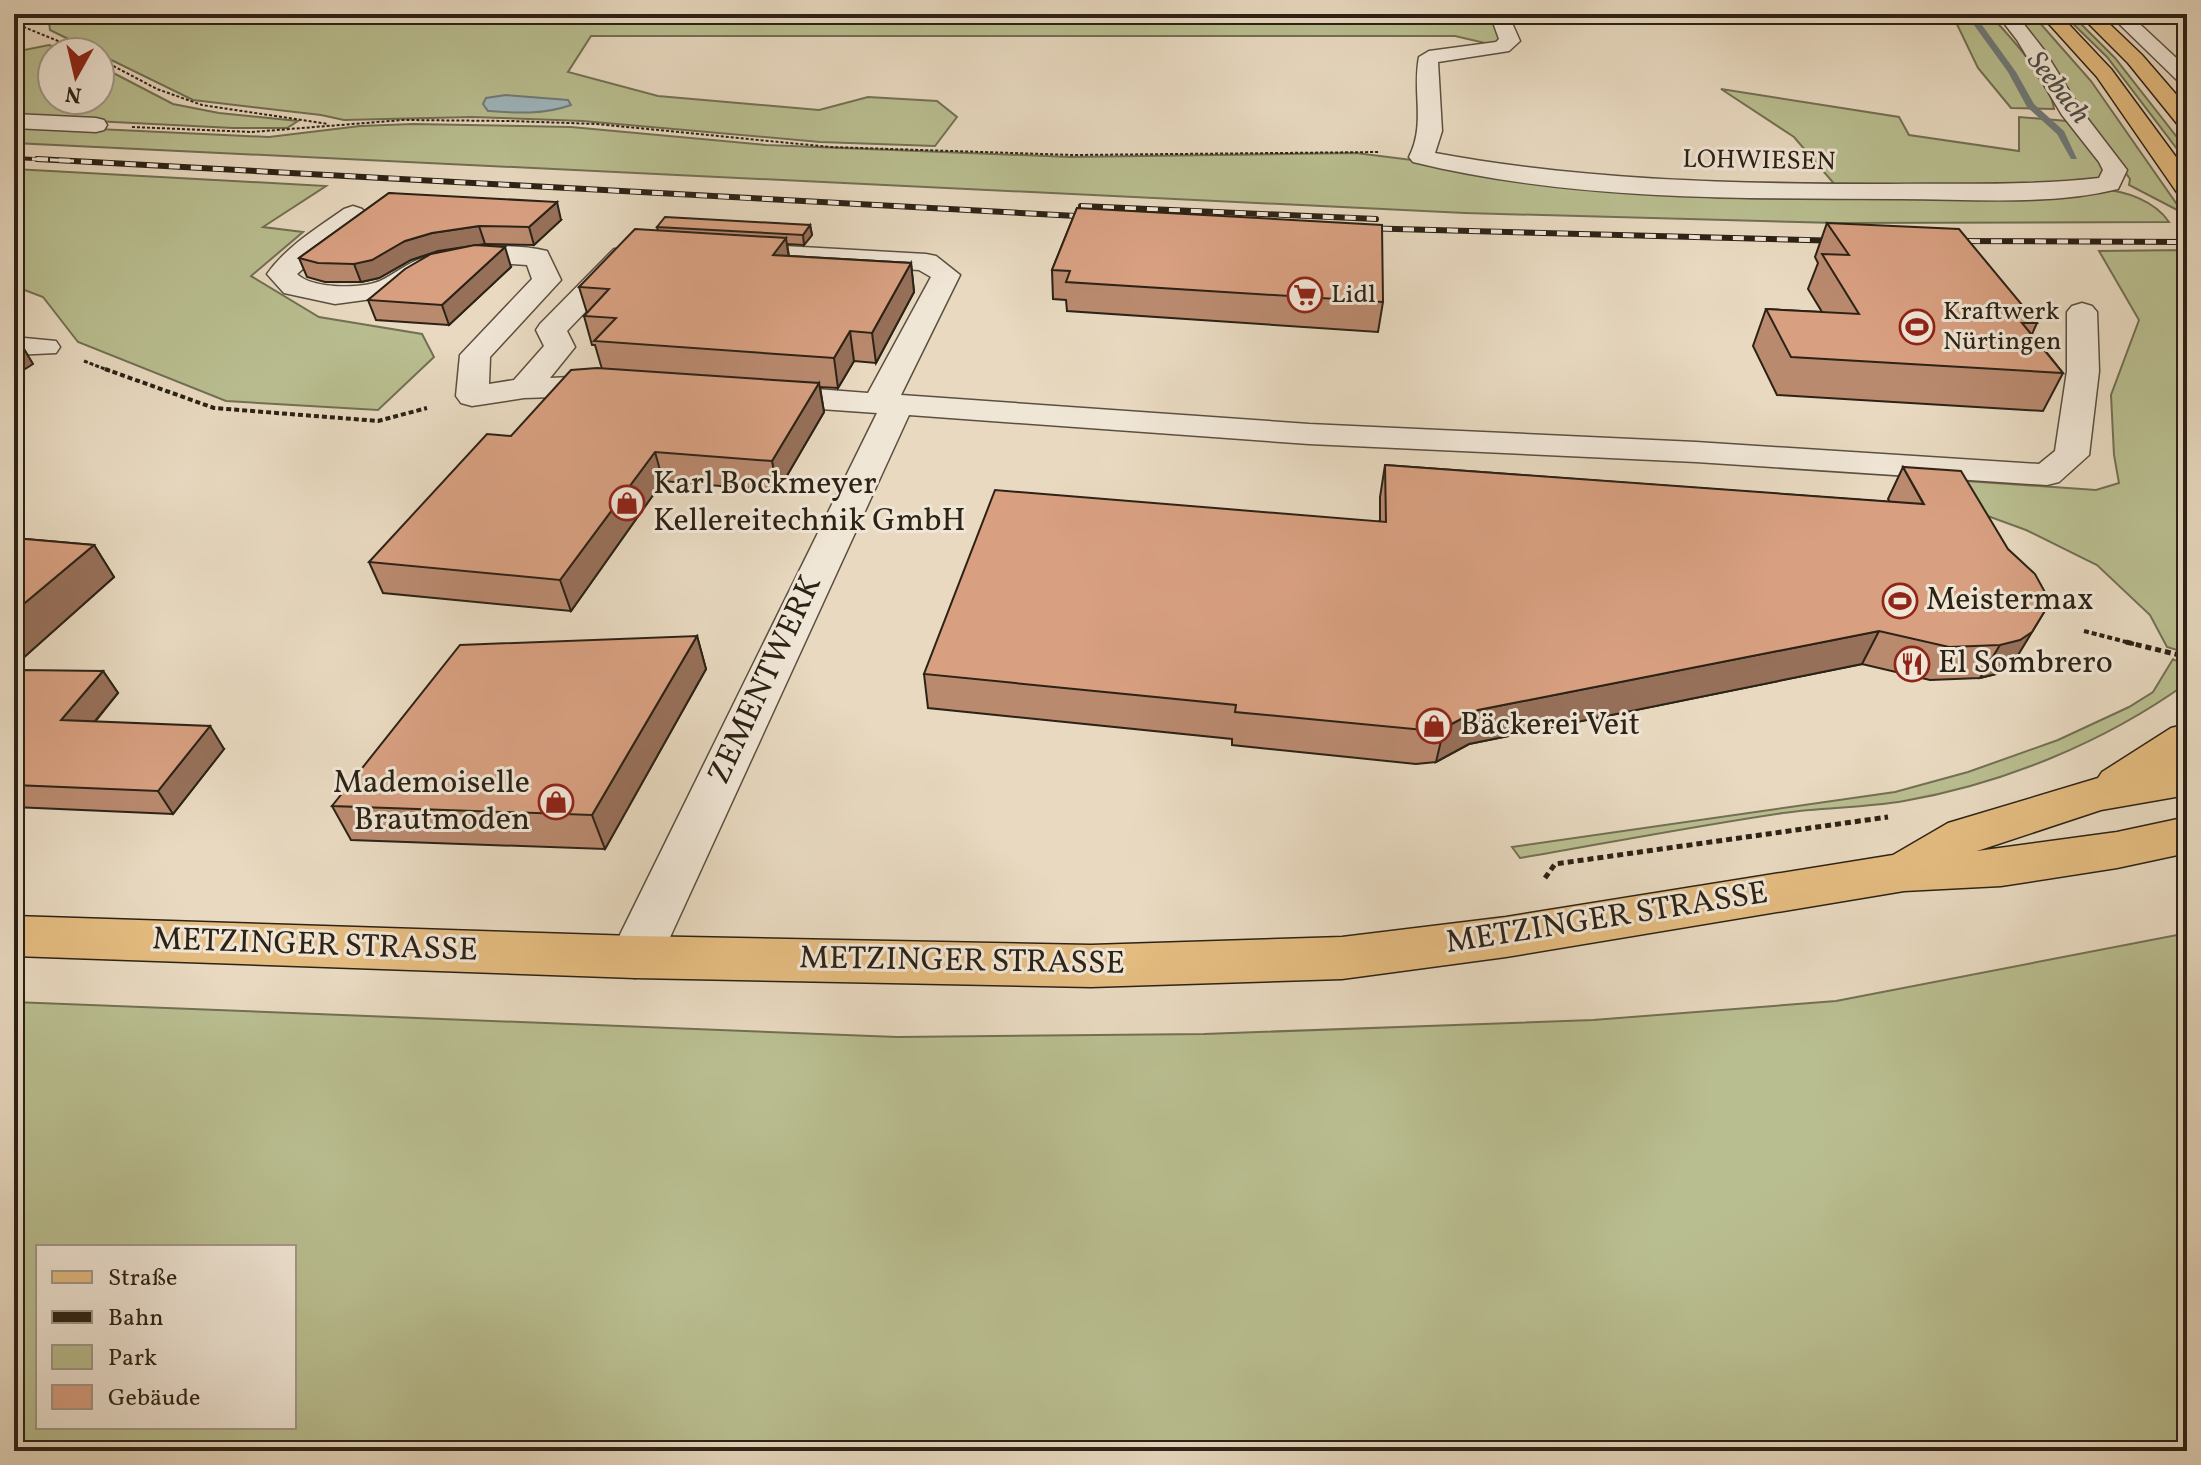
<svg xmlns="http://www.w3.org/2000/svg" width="2201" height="1465" font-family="Vollkorn,serif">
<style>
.green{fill:#b9be90;stroke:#727053;stroke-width:2;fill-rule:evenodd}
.water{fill:#9eb7be;stroke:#707b7b;stroke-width:2}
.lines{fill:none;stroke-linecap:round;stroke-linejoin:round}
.stream{fill:#707b7b;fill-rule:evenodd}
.minor-casing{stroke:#5b5040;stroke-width:3}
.major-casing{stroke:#2c2216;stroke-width:3}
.path-far3{stroke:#2c2216;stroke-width:2;stroke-dasharray:3 2;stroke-linecap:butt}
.path-far2{stroke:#2c2216;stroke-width:3;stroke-dasharray:4 2;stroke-linecap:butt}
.path-far1{stroke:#2c2216;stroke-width:4;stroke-dasharray:5 3;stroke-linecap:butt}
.path{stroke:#2c2216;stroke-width:5;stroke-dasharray:6 4;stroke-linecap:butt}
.minor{fill:#f0e6d6;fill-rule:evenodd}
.major{fill:#e4bc80;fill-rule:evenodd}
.rail-far1-casing{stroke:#2c2216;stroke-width:4}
.rail-casing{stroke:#2c2216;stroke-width:6}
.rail-far1{stroke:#f0e6d6;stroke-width:3;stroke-dasharray:9;stroke-linecap:butt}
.rail{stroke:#f0e6d6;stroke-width:4;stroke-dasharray:11;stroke-linecap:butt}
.wall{fill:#ba8a6f;stroke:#2c2216;stroke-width:2}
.shaded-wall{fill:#97705a;stroke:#2c2216;stroke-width:2}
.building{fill:#d8a081;stroke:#2c2216;stroke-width:2}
.labels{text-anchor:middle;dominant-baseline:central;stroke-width:6;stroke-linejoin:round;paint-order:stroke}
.far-street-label{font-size:26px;fill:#2c2216;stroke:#f0e6d6}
.far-poi-label{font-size:26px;fill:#2c2216;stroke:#f0e6d6;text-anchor:start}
.far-water-label{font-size:28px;font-style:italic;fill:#4e4f48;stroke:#f0e6d6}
.poi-label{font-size:32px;fill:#2c2216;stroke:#f0e6d6;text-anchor:start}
.street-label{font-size:32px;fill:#2c2216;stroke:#f0e6d6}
</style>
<rect width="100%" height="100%" fill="#e8d9c0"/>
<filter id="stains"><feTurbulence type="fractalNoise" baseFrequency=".0025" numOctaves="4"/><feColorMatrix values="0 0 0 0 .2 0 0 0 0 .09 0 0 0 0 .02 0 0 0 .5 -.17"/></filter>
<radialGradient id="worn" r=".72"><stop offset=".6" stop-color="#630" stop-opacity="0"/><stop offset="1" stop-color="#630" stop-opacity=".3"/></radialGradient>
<path class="green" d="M48 14H1498L1502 47 1455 36H591L568 72 658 96 819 110 868 97 937 101 957 117 935 146 820 142 583 121 472 117 344 120 321 115 193 100 50 30Z
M1952 14H1989C2009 35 2050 80 2054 109L2011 108 1978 68Z
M2009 14H2032L2091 81 2183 213 2129 185 2130 179Z
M2063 14H2071L2115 58 2187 150V162L2107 57Z
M49 45 66 52H52V100H100V66L173 104 219 113 298 121 287 128H233L14 117V52Z
M1721 89 1899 117 1909 135 2019 151V117L2067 121 2100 159 2108 175 2094 181 2041 184 1836 186 1794 137Z
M413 124 571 127 766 145 1070 157 1356 153 1717 198 1809 199 1833 194 2101 189C2126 191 2155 201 2169 222L1836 223 1465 213 14 143V125L269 137 360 126Z
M14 169 326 186 263 227 303 232 251 276 319 317 422 334 434 357 378 410 226 401 78 342 43 297 14 286Z
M2186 250 2187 455 2180 481 2187 506V653L2167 647 2150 615 2097 565 2026 530 1971 510 1952 480 2096 490 2119 483 2114 455 2111 395 2139 320 2099 251Z
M2173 659 2187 667V683C2105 742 2003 784 1904 801 1864 808 1823 807 1783 813 1695 826 1607 843 1520 858L1512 847 1895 792 1968 772 2058 740 2129 707 2153 692Z
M2177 935 2187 937V1451H14V1002L897 1037 1204 1034 1593 1020 1836 1001ZM294 1247V1427H38V1247Z"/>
<path class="water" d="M506 95 568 100 571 105C543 115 517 113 488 111L483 104 486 98Z"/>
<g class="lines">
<path class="stream" d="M1966 14H1974L2016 72 2034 104 2064 131 2077 159H2071L2057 134 2027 107 2008 72Z"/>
<g class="minor-casing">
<path id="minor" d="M1490 14H1508L1520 41 1509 51 1438 62 1442 131 1435 153C1585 181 1736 184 1888 184 1958 183 2029 186 2099 178L2103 170 2099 162 2062 115 2017 40 1997 14H2016L2044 50 2081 110 2127 170 2118 189C2049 206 1971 199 1900 199 1738 198 1571 201 1413 162L1409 157C1426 124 1412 92 1419 57L1429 51 1496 42 1499 39Z
M2109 14H2129L2187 68V85L2180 83Z
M14 114 96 118 104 120 107 125 104 130 96 132 14 128Z
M353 206 362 209 366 214 297 274C312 289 361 289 380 281 395 274 408 262 424 258 464 248 506 241 547 251L561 280 490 357 489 384 514 380 544 346 536 330 540 324 614 249H634L638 255 634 261 567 331 575 347 550 378 615 375 626 378 631 385 626 392 615 395 524 398 472 406 461 403 456 396 460 355 532 279 527 265 481 262 437 271 394 296 335 304 284 293 267 274C286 247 317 228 344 209Z
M729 243 926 254 936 256 960 275 901 395 1309 424 1696 442 2039 464 2055 451 2067 371V312L2072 306 2082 303 2092 306 2097 312 2099 371 2089 455 2059 482 2047 485 1696 462 1309 444 909 415 661 957 653 972 635 978 617 972 609 957 877 413 764 405 753 402 748 395 753 388 764 385 868 393 931 277 919 270 719 257 715 251 719 245Z
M14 337 56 341 60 347 56 353 14 355Z"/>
</g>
<g class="major-casing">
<path id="major" d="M2040 14H2059L2111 69 2187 172V196L2178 194 2097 77Z
M2079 14H2099L2142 55 2187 107V128L2179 126 2128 63Z
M2187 724V760L2181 764 2187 763V795L2101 810 1977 851 2117 832 2187 817V853L2117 868 2001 886 1904 891 1506 957 1342 979 1091 987 635 978 14 956V916L635 936 1091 945 1342 937 1506 917 1893 855 1948 823 2098 778 2102 772 2171 728Z"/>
</g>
<path class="path-far3" d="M14 23 85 52
M100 59 157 89 202 105 328 124
M132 127 252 132 403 120 511 121 597 124 830 147 1073 155 1380 152"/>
<path class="path-far2" d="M84 361 110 371"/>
<path class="path-far1" d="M105 369 214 408 378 421 427 408
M2084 631 2134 644"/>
<path class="path" d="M2126 642 2187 657
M1545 878 1555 864 1888 817"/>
<use href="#minor" class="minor"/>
<use href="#major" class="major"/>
<g class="rail-far1-casing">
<path id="rail-far1" d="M14 158 74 161"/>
</g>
<g class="rail-casing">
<path id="rail" d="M37 159 1095 217
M1081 206 1376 219
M1359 228 1843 241
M1947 241 2187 242"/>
</g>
<use href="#rail-far1" class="rail-far1"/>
<use href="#rail" class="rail"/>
</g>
<path class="wall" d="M389 193 561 220 534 245 485 244 476 246 511 267 449 325 376 320 368 300 470 246 438 251 411 260 379 278 361 282H325L307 277 299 258Z
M1077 208 1383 302 1378 332 1067 311 1066 300 1053 299 1052 270Z
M1827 223 2037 323 2032 334 2063 373 2043 411 1777 395 1753 346 1766 309 1822 312 1808 289 1818 263 1815 257Z
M810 225 812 235 804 245 787 244 789 256 911 263 914 292 876 363 854 361 838 388 820 387 824 412 778 491 663 481 571 611 383 593 369 562 511 436 602 369 595 345H592L584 316 587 313 579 287 658 231 657 227Z
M1385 465 1890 502 1888 499 1903 467 2012 665 2000 673 1980 678 1930 680 1862 664 1469 744 1436 762 1416 764 1232 745V739L928 708 924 674 1380 521V497Z
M14 538 94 545 114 577 22 659 14 658Z
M697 636 706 669 605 849 351 840 332 806Z
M103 671 118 693 95 722 224 749 173 814 14 807V677Z"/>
<path class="shaded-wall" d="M557 202 561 220 534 245 529 227Z
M810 225 812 235 804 245 803 235Z
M479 226 485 244 438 251 411 260 379 278 361 282 354 264 405 241 432 233Z
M786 238 790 266 773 255Z
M505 247 511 267 449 325 442 305Z
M911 263 914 292 876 363 872 333Z
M850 331 854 361 838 388 834 358Z
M14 332 33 364 14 376Z
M819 383 824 412 778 491 772 461Z
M655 452 663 481 571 611 560 580Z
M94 545 114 577 22 659 14 648V612Z
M2046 609 2012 665 2000 673 1980 678 2000 645Z
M1879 631 1862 664 1469 744 1436 762 1444 728 1478 710Z
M697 636 706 669 605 849 592 815Z
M103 671 118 693 77 743 61 720Z
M210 726 224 749 173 814 158 791Z"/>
<path class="building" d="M389 193 557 202 529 227 479 226 432 233 405 241 372 260 354 264 318 263 299 258Z
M1077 208 1382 225 1383 302 1066 282 1070 271 1052 270Z
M665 217 810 225 803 235 657 227Z
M1827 223 1959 229 2037 323H2022L2063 373 1791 357 1766 309 1859 314 1822 254 1849 255Z
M635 229 786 238 773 255 911 263 872 333 850 331 834 358 594 341 616 318 584 316 609 289 579 287Z
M475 245 505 247 442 305 368 300 405 269 431 254Z
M597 368 819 383 772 461 655 452 560 580 369 562 487 434 511 436 571 370Z
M1385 465 1924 504 1903 467 1961 471 2008 549 2035 574 2046 594V609L2032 632 2020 640 2000 645 1949 647 1879 631 1478 710 1444 728 1424 730 1235 712 1236 705 924 674 995 490 1386 522Z
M14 538 94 545 14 612Z
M697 636 592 815 332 806 460 645Z
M22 670 103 671 61 720 210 726 158 791 14 785V677Z"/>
<defs>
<g id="supermarket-ring" transform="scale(1.8)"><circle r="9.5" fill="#f0e6d6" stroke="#8f2418" stroke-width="1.5"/><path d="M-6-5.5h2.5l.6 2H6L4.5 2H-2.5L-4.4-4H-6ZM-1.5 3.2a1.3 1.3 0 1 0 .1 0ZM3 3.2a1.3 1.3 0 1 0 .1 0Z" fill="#8f2418"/></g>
<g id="stadium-ring" transform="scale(1.8)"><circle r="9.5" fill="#f0e6d6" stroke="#8f2418" stroke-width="1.5"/><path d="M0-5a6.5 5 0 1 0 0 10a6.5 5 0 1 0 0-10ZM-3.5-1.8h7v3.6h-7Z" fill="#8f2418"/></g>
<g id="shop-ring" transform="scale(1.8)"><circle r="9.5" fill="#f0e6d6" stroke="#8f2418" stroke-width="1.5"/><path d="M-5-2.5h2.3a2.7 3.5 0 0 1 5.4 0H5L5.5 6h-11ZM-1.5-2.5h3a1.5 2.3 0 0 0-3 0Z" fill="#8f2418"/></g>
<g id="restaurant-ring" transform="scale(1.8)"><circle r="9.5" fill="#f0e6d6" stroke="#8f2418" stroke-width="1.5"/><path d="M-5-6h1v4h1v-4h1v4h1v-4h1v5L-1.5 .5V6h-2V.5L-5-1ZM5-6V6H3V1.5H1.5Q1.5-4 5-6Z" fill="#8f2418"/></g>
</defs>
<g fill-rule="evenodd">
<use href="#supermarket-ring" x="1305" y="295"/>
<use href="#stadium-ring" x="1917" y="327"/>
<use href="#shop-ring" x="627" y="503"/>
<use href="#stadium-ring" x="1900" y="601"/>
<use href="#restaurant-ring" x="1912" y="664"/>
<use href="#shop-ring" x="1434" y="726"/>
<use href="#shop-ring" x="556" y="802"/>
</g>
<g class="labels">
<g class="far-street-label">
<text transform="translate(1759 161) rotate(1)">LOHWIESEN</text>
</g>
<g class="far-poi-label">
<text x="1331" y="295">Lidl</text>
<text x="1943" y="312">Kraftwerk<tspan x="1943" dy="30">Nürtingen</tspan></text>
</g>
<g class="far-water-label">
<text transform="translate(2058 88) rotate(52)">Seebach</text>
</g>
<g class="poi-label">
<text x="653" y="485">Karl Bockmeyer<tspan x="653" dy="37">Kellereitechnik GmbH</tspan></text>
<text x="1926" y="601">Meistermax</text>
<text x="1938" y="664">El Sombrero</text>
<text x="1460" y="726">Bäckerei Veit</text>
<text x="530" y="784" text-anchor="end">Mademoiselle<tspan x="530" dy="37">Brautmoden</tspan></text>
</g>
<g class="street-label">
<text transform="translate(766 680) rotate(-65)">ZEMENTWERK</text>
<text transform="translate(1607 919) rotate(-9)">METZINGER STRASSE</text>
<text transform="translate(315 946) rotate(2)">METZINGER STRASSE</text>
<text transform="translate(962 962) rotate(1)">METZINGER STRASSE</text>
</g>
</g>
<rect width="2201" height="1465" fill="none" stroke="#e8d9c0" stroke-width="48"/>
<rect x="16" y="16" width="2169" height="1433" fill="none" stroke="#2c2216" stroke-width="4"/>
<rect x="24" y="24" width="2153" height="1417" fill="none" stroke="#2c2216" stroke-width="2"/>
<rect x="36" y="1245" width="260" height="184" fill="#f0e6d6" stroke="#a29889" stroke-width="2"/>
<rect x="52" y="1271" width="40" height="12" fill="#e4bc80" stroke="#a29889" stroke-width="2"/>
<text x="108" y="1285" font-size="24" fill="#2c2216">Straße</text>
<rect x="52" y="1311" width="40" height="12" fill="#2c2216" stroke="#a29889" stroke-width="2"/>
<text x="108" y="1325" font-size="24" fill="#2c2216">Bahn</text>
<rect x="52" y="1345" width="40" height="24" fill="#b9be90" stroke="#a29889" stroke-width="2"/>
<text x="108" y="1365" font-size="24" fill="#2c2216">Park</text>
<rect x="52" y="1385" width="40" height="24" fill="#d8a081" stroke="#a29889" stroke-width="2"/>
<text x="108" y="1405" font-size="24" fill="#2c2216">Gebäude</text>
<g transform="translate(76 76) rotate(188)"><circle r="38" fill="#f0e6d6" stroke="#a29889" stroke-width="2"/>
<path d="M0-6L14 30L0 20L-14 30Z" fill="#8f2418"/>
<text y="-12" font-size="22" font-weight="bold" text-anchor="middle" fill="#2c2216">N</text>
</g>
<rect width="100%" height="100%" filter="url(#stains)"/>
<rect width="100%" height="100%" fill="url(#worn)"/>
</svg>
